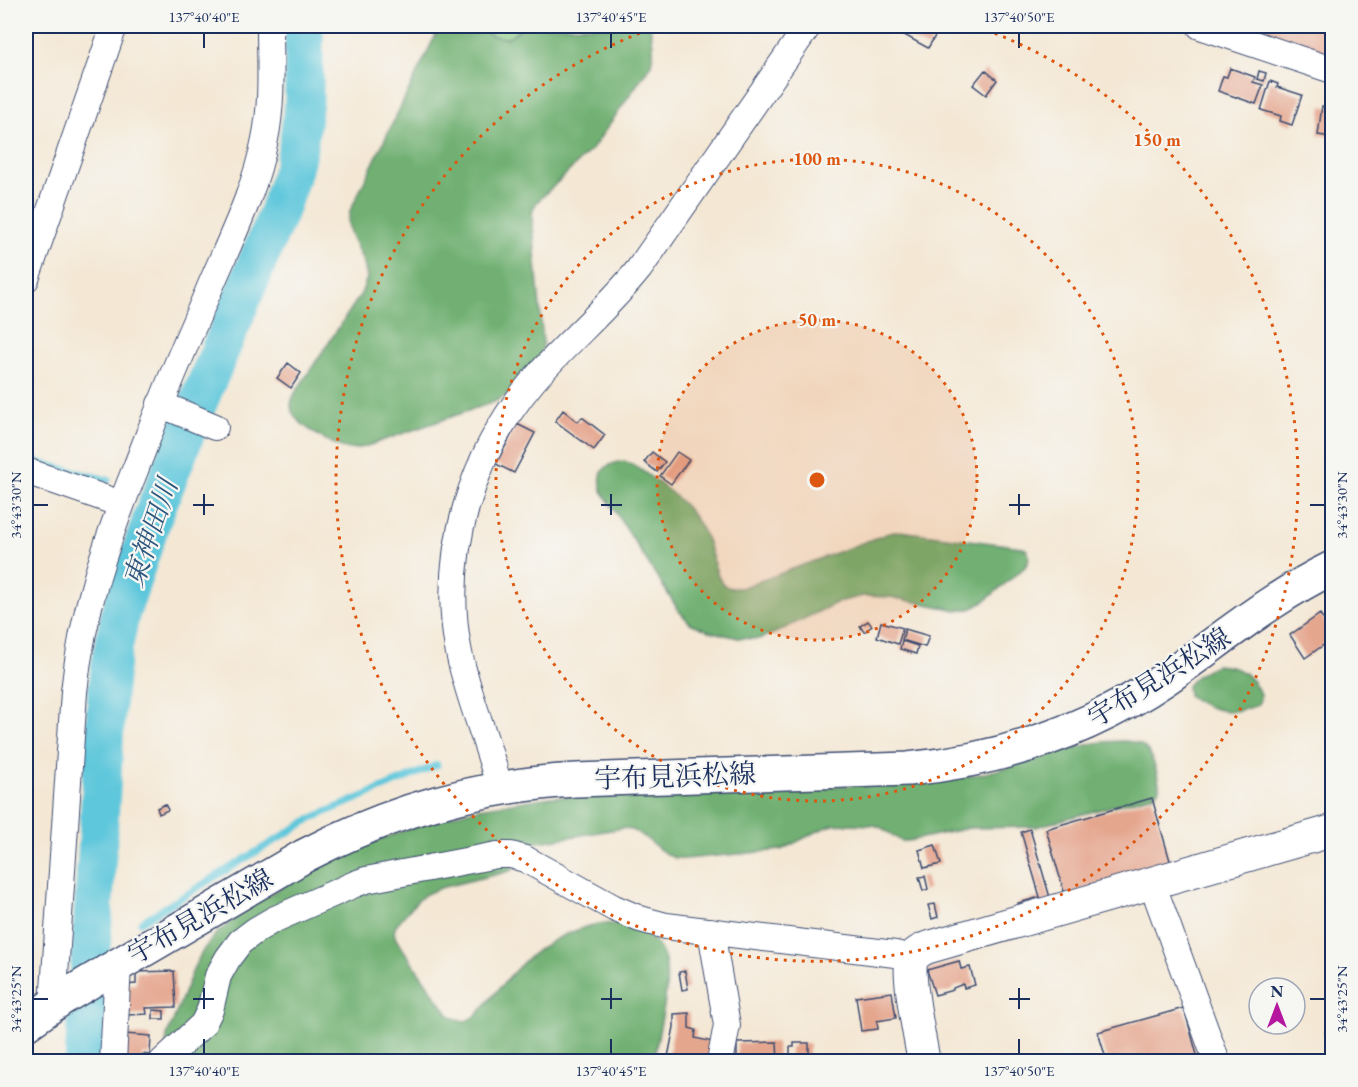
<svg xmlns="http://www.w3.org/2000/svg" width="1358" height="1087" font-family="'EB Garamond','Noto Serif JP',serif">
<style>
.green{fill:#8ccc84;stroke:#547e71;stroke-width:1.5}
.forest{fill:#71b072;stroke:#467068;stroke-width:1.5}
.lines{fill:none;stroke-linecap:round;stroke-linejoin:round}
.stream{stroke:#5fc7db;stroke-width:7}
.river{stroke:#5fc7db;stroke-width:39}
.building{fill:#e5a68e}
.minor-casing{stroke:#3c4b70;stroke-width:28}
.tertiary-casing{stroke:#3c4b70;stroke-width:34}
.secondary-casing{stroke:#3c4b70;stroke-width:36}
.minor{stroke:#fff;stroke-width:26}
.tertiary{stroke:#fff;stroke-width:32}
.secondary{stroke:#fff;stroke-width:33}
.ticks{fill:none;stroke:#1b2f5e;stroke-width:2}
.ring{fill:none;stroke:#de5710;stroke-width:3;stroke-dasharray:3 6}
.labels{text-anchor:middle;dominant-baseline:central;stroke-width:4.5;stroke-linejoin:round;paint-order:stroke}
.street-label{font-size:27px;fill:#1b2f5e;stroke:#f6f6f2}
.water-label{font-size:28px;font-style:italic;fill:#2c557d;stroke:#f6f6f2}
.centre{fill:#de5710;stroke:#f6f6f2;stroke-width:3}
.ring-label{font-size:18px;text-anchor:middle;font-weight:bold;fill:#de5710;stroke:#f6f6f2;stroke-width:4.5;stroke-linejoin:round;paint-order:stroke}
.neatline{fill:none;stroke:#1b2f5e;stroke-width:2}
.ticks-label{font-size:15px;text-anchor:middle;fill:#1b2f5e}
</style>
<rect width="100%" height="100%" fill="#f6f6f2"/>
<filter id="ink" filterUnits="userSpaceOnUse"><feTurbulence type="fractalNoise" baseFrequency=".0167" numOctaves="2"/><feDisplacementMap in="SourceGraphic" scale="12" xChannelSelector="R" yChannelSelector="G"/><feConvolveMatrix kernelMatrix="1 2 1 2 8 2 1 2 1" color-interpolation-filters="sRGB"/></filter>
<filter id="wash" filterUnits="userSpaceOnUse"><feTurbulence type="fractalNoise" baseFrequency=".008" numOctaves="4" result="noise"/><feDisplacementMap in="SourceGraphic" scale="24" xChannelSelector="R" yChannelSelector="G"/><feGaussianBlur stdDeviation="1.35" result="paint"/><feColorMatrix in="noise" values="0 0 0 0 0 0 0 0 0 0 0 0 0 0 0 0 0 1.4 0 .05"/><feComposite in="paint" operator="in"/></filter>
<g filter="url(#wash)">
<rect width="100%" height="100%" fill="#f4e8d5"/>
<path class="green" d="M474 26H521L519 30 507 38 493 36Z"/>
<path class="forest" d="M440 26H474L493 36 507 38 519 30 521 26H650C652 40 656 53 650 66L593 148 537 202 533 209 532 216 543 343 541 356 507 395 494 402 364 447C359 448 354 449 350 449 334 447 298 426 292 411 290 404 292 399 295 393L361 294 367 278 364 263 350 233 348 222 350 211Z
M624 461C635 465 643 471 652 478 676 495 696 513 707 540 712 552 715 576 723 584 728 589 735 588 741 588L889 533 900 531 1022 547 1027 550C1030 557 1029 561 1025 567L982 603 970 609 957 610 890 597 863 596 838 602 775 633 758 639 738 638 709 631 690 623 679 611 602 491C597 471 604 464 624 461Z
M1216 665C1224 666 1231 666 1239 670 1248 674 1266 693 1258 704 1255 707 1249 708 1245 709 1226 715 1203 707 1188 695L1187 686C1194 676 1204 670 1216 665Z
M1102 742C1130 741 1146 736 1155 767 1157 775 1160 782 1159 790L1153 795 1036 827 969 828 908 841H901L880 827 874 825 846 824 833 825 822 829 781 850 685 859C684 858 676 858 675 858 655 852 646 830 623 828L497 849 513 866V869L510 871 440 888 426 894 416 902 396 925 394 932 396 939 448 1014C460 1023 465 1023 477 1015 509 977 530 945 580 929 599 922 618 921 637 930 653 937 665 950 666 968 669 995 659 1027 655 1054V1061L164 1062 167 1036 195 965 204 949 216 934 245 910 261 899 335 857 383 838 432 821 479 808 551 797 935 782C969 777 1002 770 1035 760 1058 753 1078 745 1102 742Z"/>
<g class="lines">
<path class="stream" d="M26 458 44 464 108 480
M93 919 105 920
M141 922 312 818 437 765"/>
<path class="river" d="M84 1062 107 694 112 654 120 615 153 516 192 417 278 213 293 169 298 147 304 100V26"/>
</g>
<g id="blocks">
<path class="building" d="M900 26H941L928 48 897 31Z
M1260 26H1332V60L1257 35Z
M1230 68 1255 77 1253 82 1263 85 1256 104 1218 91 1223 76 1227 77Z
M985 70 997 80 986 95 973 85Z
M1259 71 1266 73 1264 81 1257 79Z
M1270 81 1278 84 1277 87 1302 95 1292 125 1280 121 1281 116 1261 110Z
M1322 106 1332 108V137L1318 135Z
M288 363 301 373 291 388 277 378Z
M563 410 578 422 582 417 605 435 594 450 555 421Z
M517 424 535 433 514 473 496 464Z
M652 452 665 462 657 472 644 462Z
M677 452 689 460 671 484 660 476Z
M1320 614 1332 632V639L1305 658 1290 635Z
M868 621 872 626 864 632 860 626Z
M881 622 903 628 898 644 877 637Z
M905 629 929 636 925 647 902 640Z
M902 641 918 646 916 654 900 649Z
M1152 798 1171 864 1065 895 1046 829Z
M165 804 168 810 159 814 157 808Z
M1030 829 1051 901 1019 907 1018 903 1040 897 1021 832Z
M935 845 941 864 924 868 919 850Z
M925 876 928 889 923 891 919 877Z
M935 904 938 917 932 919 928 905Z
M959 961 961 969 970 967 975 985 964 988 963 984 953 988V990L935 995 927 970Z
M174 971 176 1007 146 1008 147 1014 127 1015 125 985 136 984V972Z
M685 971 688 989 682 990 679 972Z
M892 992 896 1018 877 1021 878 1029 861 1031 856 997Z
M1184 1008 1199 1062H1107L1098 1032Z
M153 1010 164 1011V1019H153Z
M689 1013V1028L696 1030 695 1038 717 1043 713 1062H667L674 1027V1014Z
M1332 1030V1052L1325 1032Z
M124 1034 151 1036 150 1055 143 1054 142 1062H123Z
M777 1042 778 1062H734V1057H737V1043Z
M794 1043H809V1062H790V1047H794Z"/>
</g>
</g>
<g filter="url(#ink)">
<use href="#blocks" fill-opacity="0" stroke="#3c4b70" stroke-width="1.5"/>
<g class="lines">
<g class="minor-casing">
<path id="minor" d="M1200 26 1332 70
M26 279 114 26
M160 404 215 427
M26 471 121 504
M499 787C488 740 467 696 458 648 441 554 472 453 533 381 567 342 607 309 639 269L808 26
M1152 883 1217 1062
M711 931 727 1025 720 1062
M53 1005 74 692C82 611 107 539 137 465 159 407 183 349 208 292 229 242 255 192 265 139 273 101 270 63 270 26
M113 1062 118 965
M162 1062 203 1024 210 1010 218 976 228 958 240 942 256 930 273 920 355 884 366 880 497 855H511L525 859 614 908 640 919 666 926 895 954 913 958"/>
</g>
<g class="tertiary-casing">
<path id="tertiary" d="M924 1062C921 1045 906 971 912 960 915 953 920 951 926 948L1332 831"/>
</g>
<g class="secondary-casing">
<path id="secondary" d="M26 1024 61 999 118 965 304 856C388 812 480 785 576 780L908 769C1001 760 1088 731 1165 679 1220 641 1272 597 1332 568"/>
</g>
<use href="#minor" class="minor"/>
<use href="#tertiary" class="tertiary"/>
<use href="#secondary" class="secondary"/>
</g>
</g>
<path class="ticks" d="M204 33V48M611 33V48M1019 33V48M204 494V515M611 494V515M1019 494V515M33 505H48M193 505H214M601 505H622M1009 505H1030M1310 505H1325M204 988V1009M611 988V1009M1019 988V1009M33 999H48M193 999H214M601 999H622M1009 999H1030M1310 999H1325M204 1039V1054M611 1039V1054M1019 1039V1054"/>
<circle cx="817" cy="480" r="160" fill="#de5710" fill-opacity=".12"/>
<g class="ring">
<circle cx="817" cy="480" r="160"/>
<circle cx="817" cy="480" r="321"/>
<path d="M978 27A481 481 0 1 1 656 27"/>
</g>
<g class="labels">
<g class="street-label">
<text transform="translate(1159 677) rotate(-32)">宇布見浜松線</text>
<text transform="translate(675 776) rotate(-2)">宇布見浜松線</text>
<text transform="translate(200 916) rotate(-30)">宇布見浜松線</text>
</g>
<g class="water-label">
<text transform="translate(150 533) rotate(-71)">東神田川</text>
</g>
</g>
<circle cx="817" cy="480" r="9" class="centre"/>
<g class="ring-label">
<text x="1157" y="146">150 m</text>
<text x="817" y="165">100 m</text>
<text x="817" y="326">50 m</text>
</g>
<rect width="1358" height="1087" fill="none" stroke="#f6f6f2" stroke-width="66"/>
<g transform="translate(1277 1006)"><circle r="28" fill="#f6f6f2" stroke="#9ea6b7" stroke-width="1.5"/>
<path d="M0-4.5L10 22L0 15L-10 22Z" fill="#b5179e"/>
<text y="-9" font-size="16" font-weight="bold" text-anchor="middle" fill="#1b2f5e">N</text>
</g>
<rect x="33" y="33" width="1292" height="1021" class="neatline"/>
<g class="ticks-label">
<text x="204" y="22">137°40'40"E</text>
<text x="611" y="22">137°40'45"E</text>
<text x="1019" y="22">137°40'50"E</text>
<text transform="translate(16 505) rotate(-90)" y="5">34°43'30"N</text>
<text transform="translate(1342 505) rotate(-90)" y="5">34°43'30"N</text>
<text transform="translate(16 999) rotate(-90)" y="5">34°43'25"N</text>
<text transform="translate(1342 999) rotate(-90)" y="5">34°43'25"N</text>
<text x="204" y="1076">137°40'40"E</text>
<text x="611" y="1076">137°40'45"E</text>
<text x="1019" y="1076">137°40'50"E</text>
</g>
</svg>
